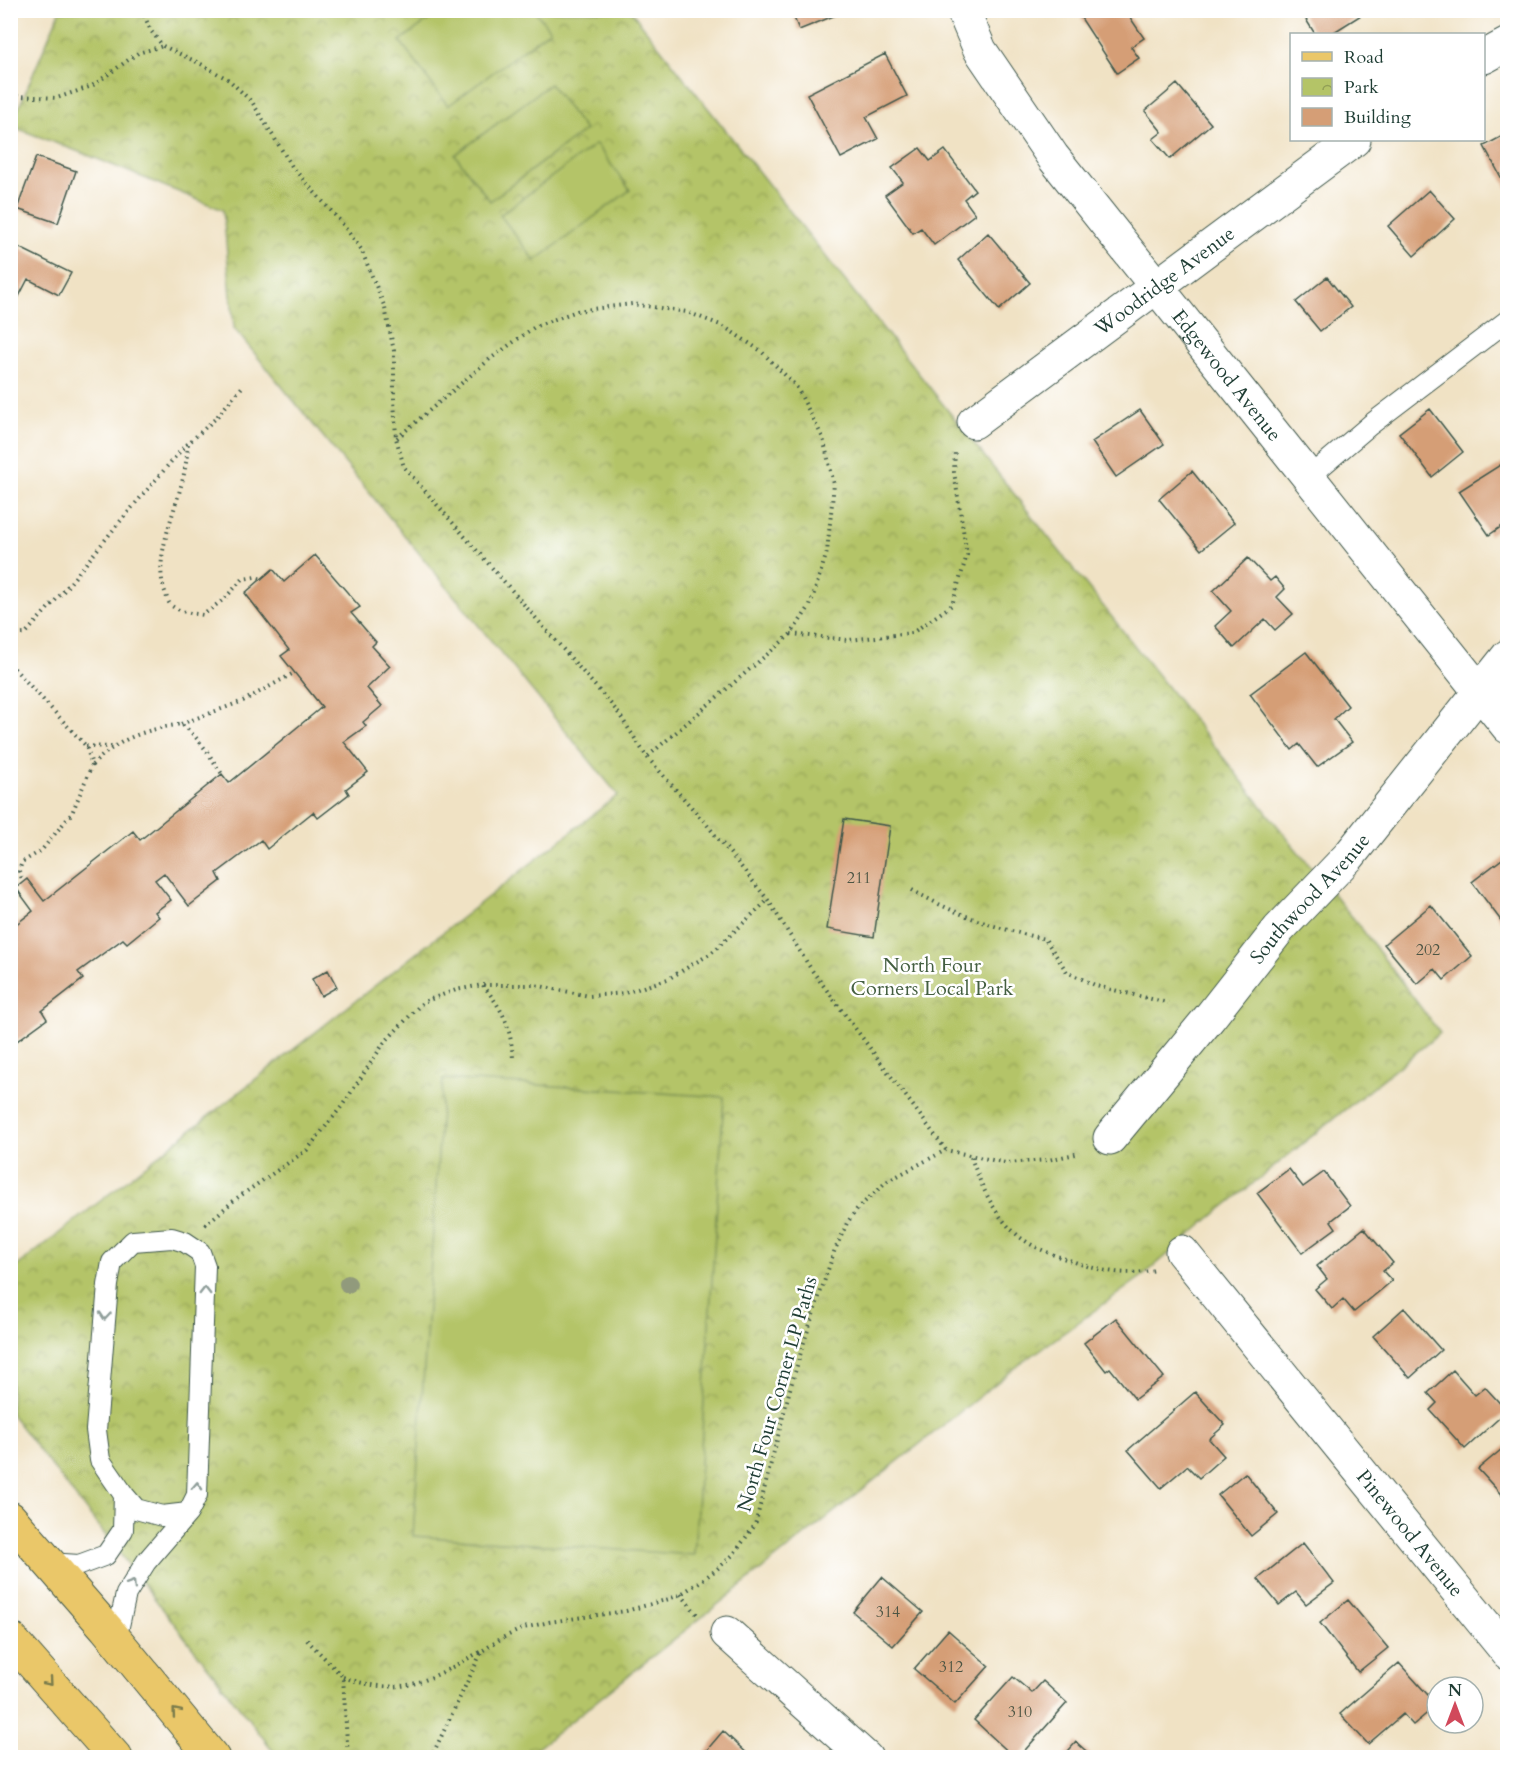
<svg xmlns="http://www.w3.org/2000/svg" width="1518" height="1768" font-family="Cardo,serif">
<style>
.park{fill:url(#park-crowns);stroke:#6a804e;stroke-width:1.5}
.pitch{fill:#b4c467;stroke:#6a804e;stroke-width:1.5}
.building{fill:#d59e76}
.lines{fill:none;stroke-linecap:round;stroke-linejoin:round}
.lane-casing{stroke:#3e564a;stroke-width:22}
.street-casing{stroke:#3e564a;stroke-width:35}
.primary-casing{stroke:#3e564a;stroke-width:35}
.path{stroke:#3e564a;stroke-width:4;stroke-dasharray:1.5 4.5;stroke-linecap:butt}
.lane{stroke:#fff;stroke-width:20}
.street{stroke:#fff;stroke-width:33}
.primary{stroke:#eac769;stroke-width:33}
.tree{fill:#919a7c}
.oneway{stroke:#8f9e9a}
.oneway2{stroke:#7a7b4c}
.labels{text-anchor:middle;dominant-baseline:central;stroke-width:5;stroke-linejoin:round;paint-order:stroke}
.number-label{font-size:16px;fill:#4c5544}
.street-label{font-size:20px;fill:#1f3d34;stroke:#fff}
.park-label{font-size:20px;fill:#445f41;stroke:#fff}
</style>
<defs>
<pattern id="park-crowns" width="20" height="18" patternUnits="userSpaceOnUse" patternTransform="scale(1.5)"><rect width="20" height="18" fill="#b4c467"/><path d="M2 6a3 3 0 1 1 6 0M12 15a3 3 0 1 1 6 0" fill="none" stroke="#92a056"/></pattern>
</defs>
<rect width="100%" height="100%" fill="#fff"/>
<filter id="ink" filterUnits="userSpaceOnUse"><feTurbulence type="fractalNoise" baseFrequency=".0167" numOctaves="2"/><feDisplacementMap in="SourceGraphic" scale="12" xChannelSelector="R" yChannelSelector="G"/><feConvolveMatrix kernelMatrix="1 2 1 2 8 2 1 2 1" color-interpolation-filters="sRGB"/></filter>
<filter id="wash" filterUnits="userSpaceOnUse"><feTurbulence type="fractalNoise" baseFrequency=".008" numOctaves="4" result="noise"/><feDisplacementMap in="SourceGraphic" scale="24" xChannelSelector="R" yChannelSelector="G"/><feGaussianBlur stdDeviation="1.35" result="paint"/><feColorMatrix in="noise" values="0 0 0 0 0 0 0 0 0 0 0 0 0 0 0 0 0 1.4 0 .05"/><feComposite in="paint" operator="in"/></filter>
<g filter="url(#wash)">
<rect width="100%" height="100%" fill="#f0e2c4"/>
<path class="park" d="M60 11H631L1295 848 1358 924 1440 1033 1209 1219 1144 1275 1019 1365 526 1757H278L11 1414V1271L618 795 237 332 234 328 223 210 95 158 11 126Z"/>
<path class="pitch" d="M441 11H535L550 30 448 106 400 41Z
M550 84 585 130 490 201 455 155Z
M596 144 630 190 535 261 500 215Z
M443 1079 724 1097 694 1555 413 1536Z"/>
<g id="blocks">
<path class="building" d="M791 10H846V11L799 30Z
M1092 10H1125L1144 38 1131 47 1139 58 1117 73 1081 18Z
M1300 10H1365L1366 12 1331 34H1315Z
M885 54 907 96 866 117 878 139 841 158 807 94Z
M1177 84 1211 124 1170 159 1153 139 1162 132 1145 111Z
M1508 133V190L1484 146Z
M920 148 930 161 945 150 975 190 964 199 975 214 934 245 921 228 913 233 885 195 903 182 892 168Z
M36 157 76 171 58 223 17 209Z
M1429 190 1455 219 1414 256 1388 226Z
M988 233 1030 283 999 310 958 260Z
M10 243 71 273 59 295 28 279 15 304 10 302Z
M1327 277 1351 307 1320 331 1296 302Z
M1430 409 1463 452 1432 477 1399 433Z
M1140 410 1164 444 1116 477 1092 442Z
M1508 460V499L1506 500 1508 503V522L1489 535 1459 491Z
M1192 471 1234 523 1201 550 1159 499Z
M315 555 360 607 351 613 376 642 372 646 390 666 367 688 382 706 363 722 366 726 344 742 368 772 346 789 349 794 318 818 313 812 267 849 261 840 217 873 221 881 189 906 164 873 155 880 171 900 155 912 159 917 127 943 123 939 78 972 83 979 42 1011 47 1019 10 1046V929L33 911 16 888 27 879 44 901 133 831 140 840 222 774 229 783 322 707 281 656 289 650 245 593 273 569 284 582Z
M1248 558 1270 581 1275 577 1285 589 1277 597 1293 614 1275 630 1265 619 1234 648 1215 626 1231 611 1213 591Z
M1306 652 1348 706 1334 719 1352 742 1317 767 1299 744 1292 750 1250 694Z
M844 819 890 826 874 937 827 929Z
M1506 856 1508 858V930L1472 882Z
M1431 905 1472 956 1444 980 1435 969 1417 984 1384 944Z
M328 970 337 987 321 996 312 979Z
M1289 1169 1303 1187 1324 1172 1350 1206 1331 1221 1336 1228 1302 1253 1257 1193Z
M1364 1228 1393 1263 1383 1271 1392 1281 1354 1312 1343 1299 1332 1309 1315 1289 1327 1279 1317 1266Z
M1404 1308 1441 1350 1410 1378 1373 1336Z
M1116 1318 1164 1377 1135 1399 1110 1368 1106 1371 1084 1343Z
M1453 1370 1475 1395 1485 1387 1507 1411 1465 1449 1430 1410 1437 1403 1428 1393Z
M1195 1392 1225 1425 1209 1439 1224 1456 1199 1478 1187 1466 1161 1488 1128 1450Z
M1508 1444V1502L1478 1469Z
M1245 1473 1278 1514 1251 1536 1218 1495Z
M1303 1543 1334 1583 1306 1604 1296 1592 1279 1605 1258 1579Z
M882 1577 923 1612 893 1646 853 1612Z
M1348 1600 1388 1648 1358 1672 1320 1623Z
M948 1630 989 1666 955 1704 914 1669Z
M1399 1663 1437 1705 1413 1725 1403 1714 1368 1744 1340 1714Z
M1013 1677 1032 1693 1043 1681 1067 1703 1018 1758H1015L974 1720Z
M723 1731 752 1758H700Z
M1076 1742 1094 1758H1062Z"/>
</g>
</g>
<g filter="url(#ink)">
<use href="#blocks" fill-opacity="0" stroke="#3e564a" stroke-width="1.5"/>
<g class="lines">
<g class="lane-casing">
<path id="lane" d="M1309 477 1370 425 1508 320
M49 1563 79 1565 106 1555 123 1530 124 1495 100 1460 96 1430 108 1285 112 1262 133 1241 172 1238 185 1242 200 1252 205 1266 197 1495 188 1513 162 1516 136 1509 124 1495
M116 1640 126 1594 146 1562 188 1513"/>
</g>
<g class="street-casing">
<g id="street">
<path id="s1" d="M963 10 980 50 1053 157 1508 727"/>
<path d="M1484 57 1508 44"/>
<path id="s2" d="M974 422 1354 140"/>
<path id="s3" d="M1110 1138 1210 1017 1279 929 1349 856 1508 656"/>
<path id="s4" d="M1182 1252 1508 1653"/>
<path d="M727 1633 866 1758"/>
</g>
</g>
<g class="primary-casing">
<path id="primary" d="M10 1518 106 1628 213 1758
M10 1638 116 1758"/>
</g>
<path class="path" d="M142 10 151 31 163 46 201 64 229 80 252 102 293 168 341 222 361 249 385 308 394 351V399L396 438 404 467 617 711 647 757 708 826 768 900 811 969 946 1150 1006 1163 1048 1160 1080 1153
M17 96 57 98 92 86 138 53 163 46
M397 438 490 359 536 326 577 311 632 304 687 312 723 326 761 351 796 386 823 438 834 484 827 552 810 606 791 634 647 757
M188 444C187 458 185 472 181 486 173 517 152 563 166 594 167 599 169 604 172 606 182 613 192 613 203 615L224 599 243 579 255 577 262 579
M791 634 849 640 912 633 952 605 967 555 954 472 955 451
M10 635 25 634 62 593 118 524 182 449 215 419 243 386
M10 664 86 746 92 765 72 813 41 851 22 862 19 871 23 882
M181 724 243 701 294 673
M86 746 113 747
M92 765C99 759 106 752 114 747 134 733 157 728 181 724 199 737 210 756 222 774
M912 890C954 914 997 929 1045 939L1067 972 1097 986 1168 1003
M483 985C504 1012 510 1024 513 1058
M971 1157C981 1186 995 1218 1021 1238 1036 1249 1056 1256 1075 1262 1102 1272 1127 1276 1156 1270
M205 1225 237 1198 307 1150 342 1106 384 1043 423 1002 456 990 482 985H535L589 996 625 993 668 979 710 954 768 900
M681 1594 699 1617
M307 1640 343 1677 348 1758
M343 1677C405 1699 427 1680 480 1652
M431 1758 482 1651 502 1638 524 1628 549 1622 626 1611 669 1599 681 1594 695 1585 716 1570 733 1555 755 1525 790 1389 804 1342 834 1252 847 1223 857 1209 886 1182 946 1150"/>
<use href="#lane" class="lane"/>
<use href="#street" class="street"/>
<use href="#primary" class="primary"/>
</g>
<circle class="tree" cx="348" cy="1284" r="9"/>
<defs><path id="oneway-chevron" d="M-2-3.5L2.5 0L-2 3.5" fill="none" stroke-width="1.6" stroke-linecap="round" stroke-linejoin="round" transform="scale(1.5)"/></defs>
<g class="oneway">
<use href="#oneway-chevron" transform="translate(205 1291) rotate(-90)"/>
<use href="#oneway-chevron" transform="translate(105 1316) rotate(95)"/>
<use href="#oneway-chevron" transform="translate(197 1486) rotate(-87)"/>
<use href="#oneway-chevron" transform="translate(132 1584) rotate(-58)"/>
</g>
<g class="oneway2">
<use href="#oneway-chevron" transform="translate(49 1682) rotate(49)"/>
<use href="#oneway-chevron" transform="translate(176 1712) rotate(-130)"/>
</g>
</g>
<g class="labels">
<g class="number-label">
<text x="859" y="878">211</text>
<text x="1428" y="950">202</text>
<text x="888" y="1612">314</text>
<text x="951" y="1667">312</text>
<text x="1020" y="1712">310</text>
</g>
<g class="street-label">
<text stroke="none"><textPath href="#s2" startOffset="237">Woodridge Avenue</textPath></text>
<text stroke="none"><textPath href="#s1" startOffset="452">Edgewood Avenue</textPath></text>
<text stroke="none"><textPath href="#s3" startOffset="312">Southwood Avenue</textPath></text>
<text transform="translate(777 1394) rotate(-74)">North Four Corner LP Paths</text>
<text stroke="none"><textPath href="#s4" startOffset="362">Pinewood Avenue</textPath></text>
</g>
<g class="park-label">
<text x="932" y="965">North Four<tspan x="932" dy="23">Corners Local Park</tspan></text>
</g>
</g>
<rect width="1518" height="1768" fill="none" stroke="#fff" stroke-width="36"/>
<rect x="1290" y="33" width="195" height="108" fill="#ffffff" stroke="#a5b1ae" stroke-width="1.5"/>
<rect x="1302" y="52" width="30" height="9" fill="#eac769" stroke="#a5b1ae" stroke-width="1.5"/>
<text x="1344" y="63" font-size="18" fill="#1f3d34">Road</text>
<rect x="1302" y="78" width="30" height="18" fill="url(#park-crowns)" stroke="#a5b1ae" stroke-width="1.5"/>
<text x="1344" y="93" font-size="18" fill="#1f3d34">Park</text>
<rect x="1302" y="108" width="30" height="18" fill="#d59e76" stroke="#a5b1ae" stroke-width="1.5"/>
<text x="1344" y="123" font-size="18" fill="#1f3d34">Building</text>
<g transform="translate(1455 1705)"><circle r="28" fill="#ffffff" stroke="#a5b1ae" stroke-width="1.5"/>
<path d="M0-4.5L10 22L0 15L-10 22Z" fill="#d1495b"/>
<text y="-9" font-size="16" font-weight="bold" text-anchor="middle" fill="#1f3d34">N</text>
</g>
</svg>
